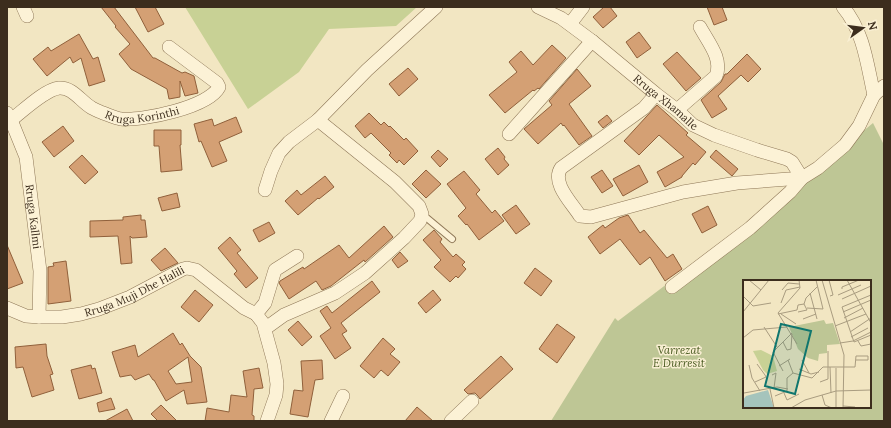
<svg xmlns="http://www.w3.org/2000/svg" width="891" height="428" font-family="Lora,serif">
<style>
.green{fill:#c8d195}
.cemetery{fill:#bec695;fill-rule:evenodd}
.building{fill:#d4a074;stroke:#90603b;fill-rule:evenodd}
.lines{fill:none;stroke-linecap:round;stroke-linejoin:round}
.lane-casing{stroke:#8e7757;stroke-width:8}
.street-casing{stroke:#8e7757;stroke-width:14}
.lane{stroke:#fcf2d6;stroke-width:6}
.street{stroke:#fcf2d6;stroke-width:13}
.labels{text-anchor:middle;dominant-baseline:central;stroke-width:3;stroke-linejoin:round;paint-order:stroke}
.street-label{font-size:11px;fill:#3c2d1d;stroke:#f9efd3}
.park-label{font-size:11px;font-style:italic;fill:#4a5b21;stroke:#f9efd3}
.inset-road{fill:none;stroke:#a99c80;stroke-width:1}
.view{fill:#0f766e;fill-opacity:0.15;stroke:#0f766e;stroke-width:2}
.inset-edge{fill:none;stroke:#3c2d1d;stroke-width:2}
</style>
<rect width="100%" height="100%" fill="#f2e6c2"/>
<path class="green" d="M185 7H417L396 26 329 29 299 72 248 109Z"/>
<path class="cemetery" d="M873 123 884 145V421H551L615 318 618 321 803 181ZM744 281H870V407H744Z"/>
<path class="building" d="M101 7H114L153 58H155L182 73 185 72 194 76 198 93 185 96 180 81V97L169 99 167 89 131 69 119 54 130 44 115 27 116 26Z
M135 7H155L164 24 148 32Z
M604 7H610L617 16 603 28 593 17Z
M707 7H722L727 20 714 25Z
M639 32 651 48 637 58 626 42Z
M79 34 93 59 98 57 105 81 89 86 81 58 73 63 70 57 47 76 33 59 48 47 51 51Z
M552 45 566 58 539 89 538 88 534 91 533 90 505 113 489 95 517 72 509 62 521 51 533 65Z
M677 52 701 78 686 91 663 64Z
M747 54 761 69 748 82 741 75 718 96 727 109 712 118 701 100 721 82 725 74H727Z
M408 68 418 79 399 96 389 84Z
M577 69 591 86 569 104 592 136 579 145 564 125 563 126 561 123 538 144 524 129 552 105 549 101Z
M657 105 688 133 686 135 706 152 695 165 693 163 682 176V177L665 187 657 172 684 157 659 135 639 155 624 141Z
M369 113 381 125 384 122 389 127 390 126 404 140 406 138 418 151 404 165 399 160 397 163 389 155 391 153 371 133 365 138 355 126Z
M607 115 612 121 603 128 598 122Z
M236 117 242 132 219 142 227 161 212 167 201 141 199 142 194 124 212 119 214 126Z
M63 126 74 141 54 157 42 142Z
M154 130H181V145H180L182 170 161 172 159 146H154Z
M498 148 505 157 504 159 509 165 498 175 485 159Z
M438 150 448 159 440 167 431 157Z
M716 150 738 169 732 176 710 157Z
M82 155 98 172 85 184 69 167Z
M639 165 648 182 623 196 613 179Z
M426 170 441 184 426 198 412 184Z
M602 170 613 186 602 193 591 177Z
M464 171 480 190 476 194 492 213 495 210 504 221 479 240 467 224 466 225 458 216 466 208 447 184Z
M325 176 334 187 319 199 318 198 298 215 285 201 297 190 301 195Z
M177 193 180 207 162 211 158 198Z
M516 205 530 224 516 234 502 215Z
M708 206 717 225 702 233 692 214Z
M141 215V220H145L147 237 132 238 130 236 132 263 121 264 118 236 90 237V221L123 220V217Z
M628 215 640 233 644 230 667 258 673 254 682 269 665 281 650 257 640 265 620 239 600 254 588 237 603 225 605 228 619 218Z
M269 222 275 233 259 242 253 230Z
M384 226 393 237 365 262 364 260 331 286 322 290 316 281 289 299 279 283 280 281 303 267 304 269 339 245 349 258Z
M434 230 442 239 440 242 453 257 456 254 465 262 462 265 466 269 458 278 456 276 450 282 434 267 441 260 423 240Z
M230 237 241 250 237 253 258 278 246 288 234 274 237 271 218 248Z
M7 245 23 283 7 289Z
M165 248 178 263 161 271 151 260Z
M400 252 408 261 398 268 392 260Z
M66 261 71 301 48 304V267L54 266 53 263Z
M535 268 552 281 541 296 524 283Z
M372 281 380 292 341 323 347 331 342 334 351 348 335 359 320 336 331 328 320 311 327 306 332 313Z
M195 290 213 305 199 322 181 307Z
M433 290 441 300 426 313 418 303Z
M298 321 312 337 302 346 288 330Z
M557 324 575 337 557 363 539 349Z
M173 333 180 345 182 343 190 356 201 367 207 402 187 404 184 390 166 401 154 380H153L149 374 135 380 131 375 120 377 112 352 135 345 138 357ZM188 357 192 382 176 384 168 371Z
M383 338 395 349 390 354 400 362 388 376 381 370 374 378 360 366Z
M46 344 47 356 53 374 50 375 54 390 32 397 23 367 16 368 15 347Z
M501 356 513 369 480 399 478 396 475 393 468 394 464 390Z
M322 360 323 379 315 380 308 417 290 414 294 390 303 391 301 361Z
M91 365 92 369 95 368 102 393 79 399 71 370Z
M259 368 263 388 254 389 252 415 254 416V421H205L207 408 229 412 231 395 247 397 243 371Z
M111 398 115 409 99 412 97 403Z
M161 405 177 421H158L151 414Z
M417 407 433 421H405Z
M127 409 133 421H105Z"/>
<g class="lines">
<g class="lane-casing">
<path id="lane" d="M422 214 452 239"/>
</g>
<g class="street-casing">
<g id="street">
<path d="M23 7 27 16"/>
<path id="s1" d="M538 7 561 18 592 41 656 94 677 110 693 125 714 135 757 150 787 159 792 162 802 178 737 183 683 192 591 217 580 216C572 203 551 183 561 168L644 108 656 94"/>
<path d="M843 7C864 32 867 64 874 95"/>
<path d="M570 24 583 7"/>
<path d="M677 110 716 76C723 59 708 42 700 27"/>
<path id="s2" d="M7 113 11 120 26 157 40 271 39 317"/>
<path id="s3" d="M11 120C23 111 44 90 59 88 73 87 81 102 92 108 96 110 100 112 103 113 109 115 115 118 121 119 143 121 209 107 219 87L217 83 169 47"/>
<path d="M509 134 592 41"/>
<path d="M265 190 271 171 279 153 289 142 318 120 367 70 436 7"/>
<path d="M672 287 750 228 790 192 802 178 818 168 845 145 859 126 874 95 884 86"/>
<path id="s4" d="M7 308 26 316 39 317H62L81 314 99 309 130 297 183 269 187 268 196 270 244 308 256 314 263 323 274 363 277 384 276 395 267 421"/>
<path d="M256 314 265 303 275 270 297 256"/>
<path d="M266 328 284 315 335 293 365 273 404 238 420 221 422 214 419 206 395 182 318 120"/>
<path d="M331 421 343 396"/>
<path d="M451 421 472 401"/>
</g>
</g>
<use href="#lane" class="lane"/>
<use href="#street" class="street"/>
</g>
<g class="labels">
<g class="street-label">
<text stroke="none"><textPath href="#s1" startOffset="160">Rruga Xhamalle</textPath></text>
<text stroke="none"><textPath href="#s3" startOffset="150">Rruga Korinthi</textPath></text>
<text stroke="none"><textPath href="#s2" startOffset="108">Rruga Kallmi</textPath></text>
<text stroke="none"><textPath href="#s4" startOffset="134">Rruga Muji Dhe Halili</textPath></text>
</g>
<g class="park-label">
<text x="679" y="350">Varrezat<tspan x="679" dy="13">E Durresit</tspan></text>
</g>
</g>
<g transform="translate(743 280)">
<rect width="128" height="128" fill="#f2e6c2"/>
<path d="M18 70 30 76 34 91 24 94 20 90 10 71Z" fill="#c8d195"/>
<path d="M81 40 83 44 90 43 97 64 84 65V73L76 74 75 81 65 78 55 69 46 47Z" fill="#bec695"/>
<path d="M25 110 31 128H0V120L3 116Z" fill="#a5c4bc"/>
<path class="inset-road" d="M6 0 18 10M79 0 101 75 100 128M86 0 90 15 87 16M104 0 128 43M99 9V7L116 0M39 10 45 3 56 4M67 13 74 39M95 15 118 5M128 15 99 27 111 62 128 55M0 16 10 26 28 23M99 19 128 6M38 23 43 10 57 7M64 28 80 29 73 0M0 32 26 0M55 32 64 30 61 24 63 18 74 7M100 32 128 20M35 34 54 30 55 25 61 24M38 34 53 44M101 38 120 28M60 39 73 34M92 46 123 34M21 47 34 67M107 52 128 38M108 57 125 48M0 58 10 50 44 47M115 61 118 66 128 64M40 62 44 70 48 69 49 54M97 63 110 61 128 52M54 64 35 33 57 8 56 0M45 80 50 93M59 80 66 93M14 84 22 95M6 85 9 98 17 111M36 86 47 79M87 87 88 113M93 88V128M56 89 68 94 76 92M40 91 30 72 49 53M29 95 33 93 31 108M12 102 23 97 22 95M77 102 85 99V71M27 109 31 128M1 113 34 107 45 109M41 113 44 120 56 114M79 115 82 125 89 128M32 116 44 111V98L50 93 69 98 80 87H112L113 76H125V80H113M100 126 112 127M48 128 62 120 93 111 128 110"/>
<path class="view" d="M38 44 68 51 52 114 22 106Z"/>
<rect width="128" height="128" class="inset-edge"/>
</g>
<rect width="891" height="428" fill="none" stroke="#3c2d1d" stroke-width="16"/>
<g transform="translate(863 28) rotate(76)" stroke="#f9efd3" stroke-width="3" paint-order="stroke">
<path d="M0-3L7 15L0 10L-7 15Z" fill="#3c2d1d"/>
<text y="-6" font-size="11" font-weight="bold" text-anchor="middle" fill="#3c2d1d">N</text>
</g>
</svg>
